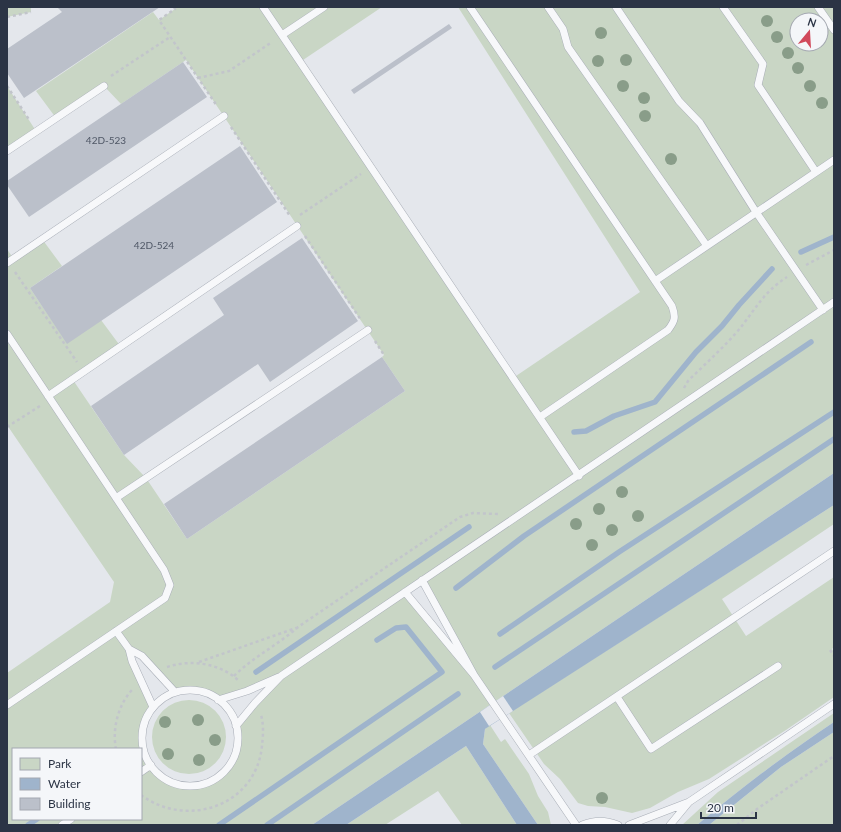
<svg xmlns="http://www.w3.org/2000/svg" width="841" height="832" font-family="Lato,sans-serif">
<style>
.green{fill:#c9d6c5;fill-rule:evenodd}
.water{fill:#9fb4cc}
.pier{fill:#e4e7ec}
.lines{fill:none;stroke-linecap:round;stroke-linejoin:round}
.stream{stroke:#9fb4cc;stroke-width:5.5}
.building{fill:#bbc0ca}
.service-casing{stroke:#a9aeb7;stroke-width:8}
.path{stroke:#c2c5cb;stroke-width:2.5;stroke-dasharray:3 3;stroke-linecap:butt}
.service{stroke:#f7f8fa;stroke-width:7}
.tree{fill:#899d89}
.labels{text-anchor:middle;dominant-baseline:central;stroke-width:3;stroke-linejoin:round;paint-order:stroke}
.number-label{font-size:10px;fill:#4f5766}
</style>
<rect width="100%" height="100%" fill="#e4e7ec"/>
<path class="green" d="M7 7H31V12L7 17Z
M174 7H382L300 62 513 378 640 292 458 7H834V473L312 825H7V673L110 602 114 582 7 425V249L13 258 42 239 62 266 30 288 67 343 101 320 121 347 73 380 124 455 146 478 187 539 405 391 382 357 384 355 186 60 121 104 104 86 56 118 36 91 153 12 159 20 175 9ZM797 20H821V44H797ZM422 580 472 673 405 592ZM130 650 142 656 175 692C192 690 204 691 218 700L281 677 236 726C239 737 238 748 233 759 208 812 128 780 144 723 146 718 150 712 153 707ZM13 749H141V819H13Z
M7 86 36 131 7 151Z
M834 505V524L722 599 746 636 834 577V647L832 649 834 652V697L786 730 709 779 678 792 650 808 632 813 605 807 588 806 578 803 560 779 544 764 509 713Z
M152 737a37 37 0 1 1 74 0a37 37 0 1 1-74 0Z
M834 713V722C786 754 741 788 697 825H682L718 792Z
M490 725 501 742 505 739 529 774 538 796 548 812 551 825H538L483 744 485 729Z
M834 732V825H709L781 767Z
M466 746 517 825H462L438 791 385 825H346Z"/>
<path class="water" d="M834 473V505L485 729 483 744 538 825H517L466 746 346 825H312Z
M834 722V732L781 767 709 825H697C741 788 786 754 834 722Z"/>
<path class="pier" d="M503 696 513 711 489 726 480 712Z"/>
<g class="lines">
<path class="stream" d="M801 252 834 237
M574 432 586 431 614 416 655 402 696 352 722 326 739 305 772 269
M456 588 524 536 811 342
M500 634 619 552 834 412
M495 667 834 439
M256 672 469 527
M28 825 37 819
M219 825 442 672 406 627 396 628 377 640
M267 825 458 694"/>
</g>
<path class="building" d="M57 7H160L24 98 7 73V49L62 12Z
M449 24 452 28 354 94 351 90Z
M183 62 207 97 29 217 7 185V181Z
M240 146 277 202 67 344 30 288Z
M302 238 358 321 270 382 258 364 124 455 91 406 224 315 213 298Z
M382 357 405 391 187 539 164 504Z"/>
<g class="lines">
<g class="service-casing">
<path id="service" d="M263 7 579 476
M470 7 672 306C676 317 675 321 668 330L540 417
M548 7 563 29 568 47 707 246
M616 7 679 101 700 123 756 212 823 310
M723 7 763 64 758 85 816 172
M818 7 834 30
M282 35 324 7
M7 151 104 86
M7 263 224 116
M655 281 834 160
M7 334 164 570 170 585 165 598 7 705
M48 396 297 226
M116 498 368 330
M405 592 474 675 422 580
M116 631 129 649 132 661 153 707
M129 649 142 656 175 692
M474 675 576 825
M142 738a48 48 0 1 1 96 0a48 48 0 1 1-96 0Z
M617 697 651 749 778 666
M218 700 247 691 279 677
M236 726 255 703 281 676 834 302
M529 755 834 551
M141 772 151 765
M62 825 71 819
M582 825C595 820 605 820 618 825
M629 825 689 802
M670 825 689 802 834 704"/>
</g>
<path class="path" d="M174 7 175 9 159 20 217 106
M7 17 31 12
M111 76 170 37
M198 78 229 71 272 42
M7 86 30 121
M231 127 290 216
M300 215 361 174
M305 236 361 320
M806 265 834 250
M15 272 77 362
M375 341 384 355
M684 388 688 381C704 365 721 350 736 333 755 311 761 294 787 277
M7 427 40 406
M830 650 834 656
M199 662 296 628
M167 667C191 659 220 663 239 681
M234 676C253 657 278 645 298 627L460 517 473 513 498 514
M116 749C112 729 118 705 132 690
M141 795C187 829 256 806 262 746 263 736 264 725 261 715
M737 825 757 809 834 756"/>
<use href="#service" class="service"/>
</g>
<g class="tree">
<circle cx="767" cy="21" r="6"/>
<circle cx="601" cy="33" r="6"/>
<circle cx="777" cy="37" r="6"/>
<circle cx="788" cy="53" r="6"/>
<circle cx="626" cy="60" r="6"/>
<circle cx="598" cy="61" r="6"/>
<circle cx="798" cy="68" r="6"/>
<circle cx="623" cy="86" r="6"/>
<circle cx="810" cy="86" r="6"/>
<circle cx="644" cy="98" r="6"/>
<circle cx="822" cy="103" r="6"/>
<circle cx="645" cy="116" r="6"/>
<circle cx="671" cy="159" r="6"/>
<circle cx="622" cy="492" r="6"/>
<circle cx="599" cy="509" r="6"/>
<circle cx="638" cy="516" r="6"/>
<circle cx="576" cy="524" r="6"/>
<circle cx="612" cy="530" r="6"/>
<circle cx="592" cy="545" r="6"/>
<circle cx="198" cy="720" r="6"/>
<circle cx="165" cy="722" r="6"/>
<circle cx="215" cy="740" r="6"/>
<circle cx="168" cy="754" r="6"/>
<circle cx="199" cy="760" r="6"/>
<circle cx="602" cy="798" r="6"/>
</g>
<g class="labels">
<g class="number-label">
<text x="106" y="140">42D-523</text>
<text x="154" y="245">42D-524</text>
</g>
</g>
<rect width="841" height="832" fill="none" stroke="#2b3445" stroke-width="16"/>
<rect x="12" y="748" width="130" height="72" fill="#f4f6f9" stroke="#a4a8b1"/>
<rect x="20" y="758" width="20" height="12" fill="#c9d6c5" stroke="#a4a8b1"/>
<text x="48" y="768" font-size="12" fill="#2b3445">Park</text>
<rect x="20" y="778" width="20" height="12" fill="#9fb4cc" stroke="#a4a8b1"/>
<text x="48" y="788" font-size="12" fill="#2b3445">Water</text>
<rect x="20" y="798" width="20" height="12" fill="#bbc0ca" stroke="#a4a8b1"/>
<text x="48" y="808" font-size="12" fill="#2b3445">Building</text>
<g transform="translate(809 32) rotate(18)"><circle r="19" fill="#f4f6f9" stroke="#a4a8b1"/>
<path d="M0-3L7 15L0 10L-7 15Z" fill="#d1495b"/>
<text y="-6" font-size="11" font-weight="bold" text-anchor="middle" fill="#2b3445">N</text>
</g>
<path d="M701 812v6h55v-6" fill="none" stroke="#2b3445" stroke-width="2"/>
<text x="707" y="812" font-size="12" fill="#2b3445" stroke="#f4f6f9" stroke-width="3" paint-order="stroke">20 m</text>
</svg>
